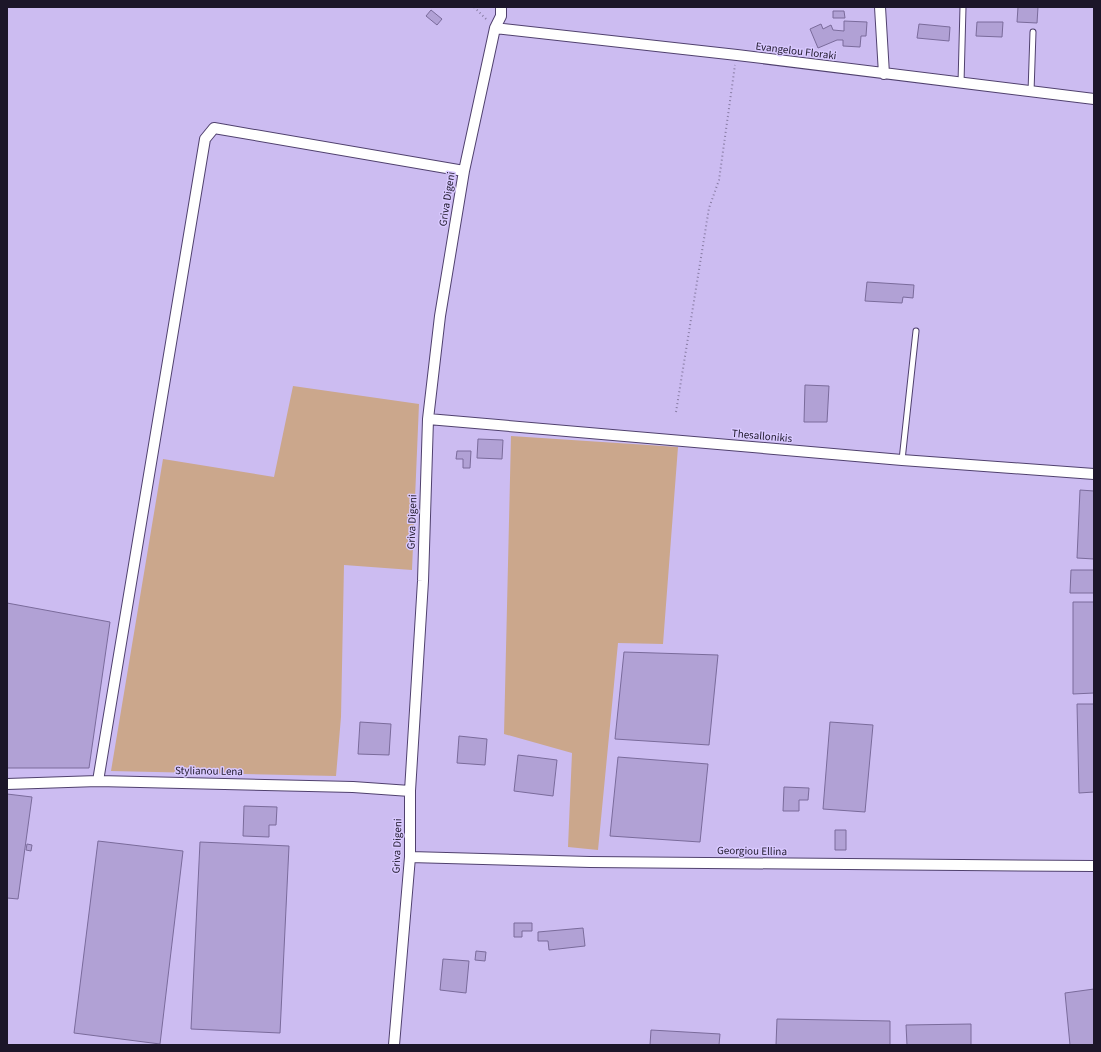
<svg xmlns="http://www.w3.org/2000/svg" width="1101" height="1052" font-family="'Source Sans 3',sans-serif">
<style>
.green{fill:#cba78c}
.building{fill:#b1a1d5;stroke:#7a6b9b}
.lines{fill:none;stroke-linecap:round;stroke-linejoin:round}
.service-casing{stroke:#50416e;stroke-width:7}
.minor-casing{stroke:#50416e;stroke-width:12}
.path{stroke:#887ca4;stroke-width:2;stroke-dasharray:1 3;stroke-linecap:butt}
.service{stroke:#fff;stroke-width:5}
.minor{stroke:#fff;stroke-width:10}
.labels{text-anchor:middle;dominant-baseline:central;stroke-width:3;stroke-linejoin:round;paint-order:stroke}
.street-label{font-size:11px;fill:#1c1629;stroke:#d9c9ff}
</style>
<rect width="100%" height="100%" fill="#ccbcf1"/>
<path class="green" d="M293 386 419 404 412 570 344 565 341 717 336 776 111 771 163 459 274 477Z
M511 436 678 447 663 644 618 643 598 850 568 847 572 753 504 734Z"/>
<path class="building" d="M1018 7H1038L1037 23 1017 22Z
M431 10 442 19 437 25 426 16Z
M833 11H844L845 18H833Z
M844 21 867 22 866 36H861L860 47 843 46V40H837L818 48 810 29 821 24 823 29 831 25 833 30 844 31Z
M977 22H1003L1002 37 976 36Z
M919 24 950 27 949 41 917 38Z
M867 282 914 285 913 298 903 297 902 303 865 301Z
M805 385 829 386 827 422H804Z
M478 439 503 440 502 459 477 458Z
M457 451H471L470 468H463V459H456Z
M1080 490 1094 491V559L1077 558Z
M1071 570H1094V593H1070Z
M1073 602H1094V693L1073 694Z
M7 603 110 622 89 768H7Z
M624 652 718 655 709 745 615 739Z
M1077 704H1094V792L1079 793Z
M360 722 391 724 389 755 358 754Z
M830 722 873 725 865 812 823 809Z
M459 736 487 739 485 765 457 763Z
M518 755 557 760 553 796 514 791Z
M618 757 708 764 700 842 610 836Z
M784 787 809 788 808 800H799V811H783Z
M7 794 32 797 18 899 7 898Z
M244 806 277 807 276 825H269V837L243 836Z
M835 830H846V850H835Z
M98 841 183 851 160 1044 74 1033Z
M200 842 289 846 280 1033 191 1029Z
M27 844 32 845 31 851 26 850Z
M514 923H532V931H522V937H514Z
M583 928 585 946 549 950 548 941H538V932Z
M476 951 486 952 485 961 475 960Z
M443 959 469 961 466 993 440 990Z
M1094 989V1045H1070L1065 993Z
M777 1019 890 1021V1045H776Z
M971 1024V1045H907L906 1025Z
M651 1030 720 1034 719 1045H650Z"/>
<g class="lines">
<g class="service-casing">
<path id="service" d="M961 83 963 7
M1031 92 1033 32
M902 460 916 331"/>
</g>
<g class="minor-casing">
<path id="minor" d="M880 7 884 74
M495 28 737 55 1094 99
M428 419 902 460 1094 474
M98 781 205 139 214 128 464 171
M7 784 98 781 353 787 410 791
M410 857 590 862 1094 866
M394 1045 410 857V791L423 581 428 419 440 316 464 171 495 28 501 16V7"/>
</g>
<path class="path" d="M474 7 487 20
M676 412 709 208 719 180 735 65"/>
<use href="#service" class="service"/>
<use href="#minor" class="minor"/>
</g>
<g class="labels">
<g class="street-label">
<text transform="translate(796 51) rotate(7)">Evangelou Floraki</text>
<text transform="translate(447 199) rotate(-81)">Griva Digeni</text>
<text transform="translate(762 436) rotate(5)">Thesallonikis</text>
<text transform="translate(412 522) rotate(-88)">Griva Digeni</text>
<text transform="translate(209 771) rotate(1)">Stylianou Lena</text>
<text transform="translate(397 846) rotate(-88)">Griva Digeni</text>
<text transform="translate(752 851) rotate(1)">Georgiou Ellina</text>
</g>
</g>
<rect width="1101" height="1052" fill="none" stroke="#1c1629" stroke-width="16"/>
</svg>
